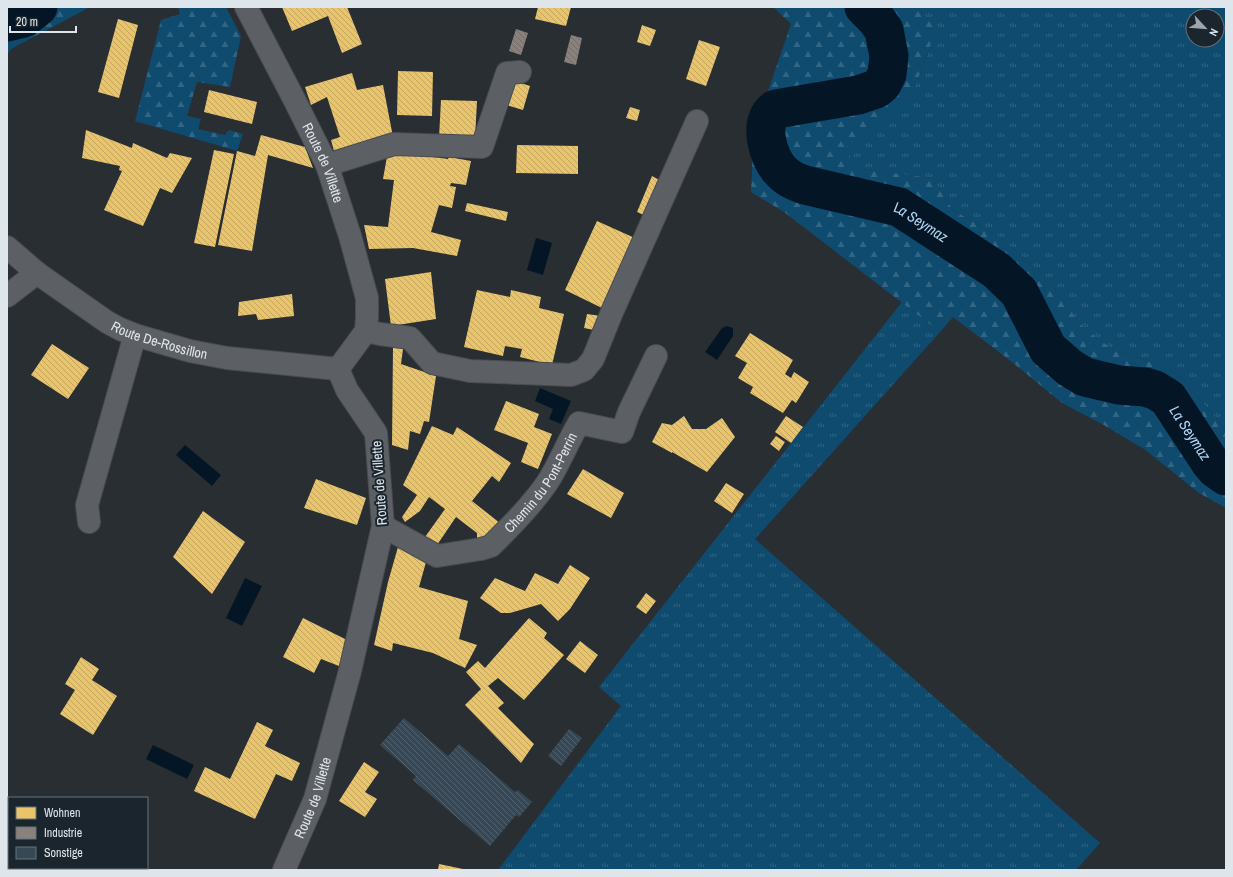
<svg xmlns="http://www.w3.org/2000/svg" width="1233" height="877" font-family="'Archivo Narrow',sans-serif">
<style>
.grass{fill:url(#grass-tufts);fill-rule:evenodd}
.forest{fill:url(#forest-firs)}
.water{fill:#041625}
.homes{fill:url(#homes-back-hatch)}
.industry{fill:url(#industry-back-hatch)}
.lines{fill:none;stroke-linecap:round;stroke-linejoin:round}
.river{stroke:#041625;stroke-width:39}
.building{fill:url(#building-back-hatch)}
.minor-casing{stroke:#484c51;stroke-width:24}
.minor{stroke:#5c6064;stroke-width:22}
.labels{text-anchor:middle;dominant-baseline:central;stroke-width:4;stroke-linejoin:round;paint-order:stroke}
.street-label{font-size:14px;fill:#dfe6eb;stroke:#1b252d}
.water-label{font-size:15px;font-style:italic;fill:#b1d5f2;stroke:#1b252d}
</style>
<defs>
<pattern id="grass-tufts" width="24" height="20" patternUnits="userSpaceOnUse"><rect width="24" height="20" fill="#0e4b6f"/><path d="M3 7l-1-3M5 7V3M7 7l1-3M15 17l-1-3M17 17v-4M19 17l1-3" fill="none" stroke="#316584"/></pattern>
<pattern id="forest-firs" width="22" height="20" patternUnits="userSpaceOnUse"><rect width="22" height="20" fill="#0e4b6f"/><path d="M5 1l3.5 6h-7zM16 11l3.5 6h-7z" fill="#316584"/></pattern>
<pattern id="homes-back-hatch" width="6" height="6" patternUnits="userSpaceOnUse"><rect width="6" height="6" fill="#e9c46a"/><path d="M-1 5l2 2M0 0l6 6M5-1l2 2" fill="none" stroke="#c0a461"/></pattern>
<pattern id="industry-back-hatch" width="6" height="6" patternUnits="userSpaceOnUse"><rect width="6" height="6" fill="#8a817c"/><path d="M-1 5l2 2M0 0l6 6M5-1l2 2" fill="none" stroke="#716c69"/></pattern>
<pattern id="building-back-hatch" width="6" height="6" patternUnits="userSpaceOnUse"><rect width="6" height="6" fill="#364855"/><path d="M-1 5l2 2M0 0l6 6M5-1l2 2" fill="none" stroke="#53626e"/></pattern>
</defs>
<rect width="100%" height="100%" fill="#292e33"/>
<path class="grass" d="M911 7H1226V430L1185 382 1168 367 1115 351 1083 328 1046 277 1001 238 953 210 932 178 860 169 797 129 907 100 916 84 930 47 923 13ZM1193 16H1217V40H1193Z
M902 302 940 332 755 539 1100 843 1076 870H498L621 706 599 687Z"/>
<path class="forest" d="M7 7H90L11 49 7 55Z
M178 7H226L241 36 230 87 197 82 187 116 201 119 198 129 225 135 229 130 243 134 237 151 135 121 161 20 180 14Z
M773 7H911L923 13 934 27 930 47 916 84 907 100 844 149 860 169 932 178 953 210 1001 238 1046 277 1083 328 1115 351 1168 367 1185 382 1226 430V508L1199 493 1144 449 1102 424 1062 403 1012 362 953 317 940 332 784 212 751 192 754 128 768 91 791 24Z"/>
<path class="water" d="M536 238 552 243 543 275 527 270Z
M727 326 733 328V336L717 360 705 352 722 328Z
M540 388 571 401 561 424 549 419 553 409 535 401Z
M185 445 221 475 212 486 176 455Z
M245 578 262 586 242 626 226 618Z
M153 745 194 765 187 779 146 759Z"/>
<path class="homes" d="M282 7H347L362 44 342 53 328 16 292 31Z
M538 7H571L566 26 535 19Z
M118 19 138 25 119 98 98 92Z
M642 25 656 30 650 46 637 42Z
M699 40 720 47 706 86 686 79Z
M398 71 433 72 432 116 397 115Z
M352 73 357 90 383 85 393 137 335 155 331 140 340 137 327 97 311 105 305 87Z
M511 80 530 86 523 110 503 104Z
M209 90 257 102 252 124 204 112Z
M441 100 477 101 475 139 439 138Z
M630 107 640 110 637 121 626 118Z
M86 130 132 148 133 143 167 158 170 153 192 158 172 193 160 188 143 226 104 210 122 171 119 170 120 166 82 158Z
M261 135 305 147 313 168 268 155 252 251 218 245 237 151 255 156Z
M517 145 578 146V174L516 173Z
M214 150 234 154 215 247 194 243Z
M388 151 448 159 449 157 471 161 466 185 451 183 450 186 456 187 452 208 439 205 431 232 461 240 457 256 413 248 369 249 364 225 388 227 394 180 383 179Z
M652 176 661 181 646 216 637 212Z
M467 203 508 212 506 221 465 211Z
M597 221 637 239 604 309 565 290Z
M431 272 436 319 391 326 385 279Z
M477 290 510 297 511 290 541 297 539 308 564 314 552 365 520 357 522 349 505 346 503 356 464 347Z
M292 294 294 316 258 320 256 314 238 316 239 302Z
M587 314 601 316 599 331 584 328Z
M750 333 793 360 785 374 791 378 794 372 809 382 796 403 792 400 783 413 750 393 753 387 738 378 747 363 735 356Z
M52 344 89 368 68 399 31 375Z
M393 347 403 349 401 364 436 376 429 422 424 421 420 434 410 431 408 450 392 445Z
M506 401 539 414 534 427 552 434 538 469 521 462 528 443 494 430Z
M684 416 692 429H706L722 418 735 437 707 472 672 452V453L652 442 662 423 672 425Z
M786 416 803 427 791 443 775 432Z
M432 426 453 435 457 427 511 463 499 482 492 476 472 501 505 527 477 541V533L456 517 437 545 425 537 445 509 429 497 420 511 405 522 402 517 417 495 403 485Z
M776 436 785 442 779 451 770 444Z
M583 469 624 493 611 518 567 494Z
M316 479 366 498 357 525 304 508Z
M726 483 744 494 732 513 714 501Z
M203 511 245 542 212 594 173 557Z
M398 547 428 555 419 587 468 601 459 639 477 645 465 668 433 653 393 643 392 651 374 645 388 582Z
M570 565 590 578 570 609 558 621 541 604 510 613H501L480 598 495 578 525 591 535 573 558 584Z
M646 593 656 601 646 614 636 607Z
M303 618 349 641 339 666 321 659 314 673 283 657Z
M529 618 547 633 544 638 564 655 524 700 498 678 488 686 504 703 498 708 534 744 521 763 465 705 481 689 466 672 478 661 485 668Z
M580 641 598 655 585 673 566 659Z
M81 657 99 669 92 680 117 696 93 735 60 714 75 690 65 684Z
M257 722 273 730 265 746 300 763 292 781 276 774 255 819 194 791 205 767 230 779Z
M364 762 379 772 365 792 377 799 365 817 339 801Z
M439 864 463 869V870H438Z"/>
<path class="industry" d="M516 29 528 33 521 55 509 51Z
M571 35 582 38 576 65 564 62Z"/>
<g class="lines">
<g class="river">
<path id="s1" d="M864 7 876 19 884 30 889 56 887 74 882 84 876 89 858 95 776 109C757 120 768 159 781 171 788 179 796 182 805 185L899 207 996 270 1019 292 1048 349 1070 368 1085 377 1119 385 1145 387 1155 390 1168 398 1210 462 1216 469 1226 476"/>
<path d="M7 22 24 18 38 7"/>
</g>
</g>
<path class="building" d="M404 718 448 756 459 744 515 792 518 790 532 802 519 817 516 815 490 846 413 780 416 776 380 745Z
M569 729 582 738 561 766 548 756Z"/>
<g class="lines">
<g class="minor-casing">
<g id="minor">
<path id="s2" d="M246 7 294 99 327 165 350 236 367 298V317L366 331 338 369"/>
<path d="M327 165 394 144 482 147 507 73 520 72"/>
<path id="s3" d="M7 247 37 273 107 322 120 329 135 335 190 351 227 358 338 369"/>
<path d="M7 296 37 273"/>
<path d="M366 331 380 334 410 338 432 363 470 371 571 375 584 370 593 359 612 312 697 121"/>
<path d="M89 522 87 505 135 335"/>
<path id="s4" d="M383 526 437 556 481 549 491 546C511 526 531 506 547 483 559 465 567 443 579 423L622 432 629 412 656 356"/>
<path id="s5" d="M284 870 315 799 350 671 383 526 376 433 347 390 338 369"/>
</g>
</g>
<use href="#minor" class="minor"/>
</g>
<g class="labels">
<g class="street-label">
<text stroke="none"><textPath href="#s2" startOffset="174">Route de Villette</textPath></text>
<text stroke="none"><textPath href="#s3" startOffset="181">Route De-Rossillon</textPath></text>
<text stroke="none"><textPath href="#s4" startOffset="198">Chemin du Pont-Perrin</textPath></text>
<text transform="translate(379 483) rotate(-94)">Route de Villette</text>
<text stroke="none"><textPath href="#s5" startOffset="78">Route de Villette</textPath></text>
</g>
<g class="water-label">
<text stroke="none"><textPath href="#s1" startOffset="416">La Seymaz</textPath></text>
<text stroke="none"><textPath href="#s1" startOffset="776">La Seymaz</textPath></text>
</g>
</g>
<rect width="1233" height="877" fill="none" stroke="#dfe6eb" stroke-width="16"/>
<rect x="8" y="797" width="140" height="72" fill="#1b252d" stroke="#697279"/>
<rect x="16" y="807" width="20" height="12" fill="#e9c46a" stroke="#697279"/>
<text x="44" y="817" font-size="12" fill="#dfe6eb">Wohnen</text>
<rect x="16" y="827" width="20" height="12" fill="#8a817c" stroke="#697279"/>
<text x="44" y="837" font-size="12" fill="#dfe6eb">Industrie</text>
<rect x="16" y="847" width="20" height="12" fill="#364855" stroke="#697279"/>
<text x="44" y="857" font-size="12" fill="#dfe6eb">Sonstige</text>
<g transform="translate(1205 28) rotate(116)"><circle r="19" fill="#1b252d" stroke="#697279"/>
<path d="M0-3L7 15L0 10L-7 15Z" fill="#9fa6ab"/>
<text y="-6" font-size="11" font-weight="bold" text-anchor="middle" fill="#dfe6eb">N</text>
</g>
<path d="M10 26v6h66v-6" fill="none" stroke="#dfe6eb" stroke-width="2"/>
<text x="16" y="26" font-size="12" fill="#dfe6eb" stroke="#1b252d" stroke-width="3" paint-order="stroke">20 m</text>
</svg>
